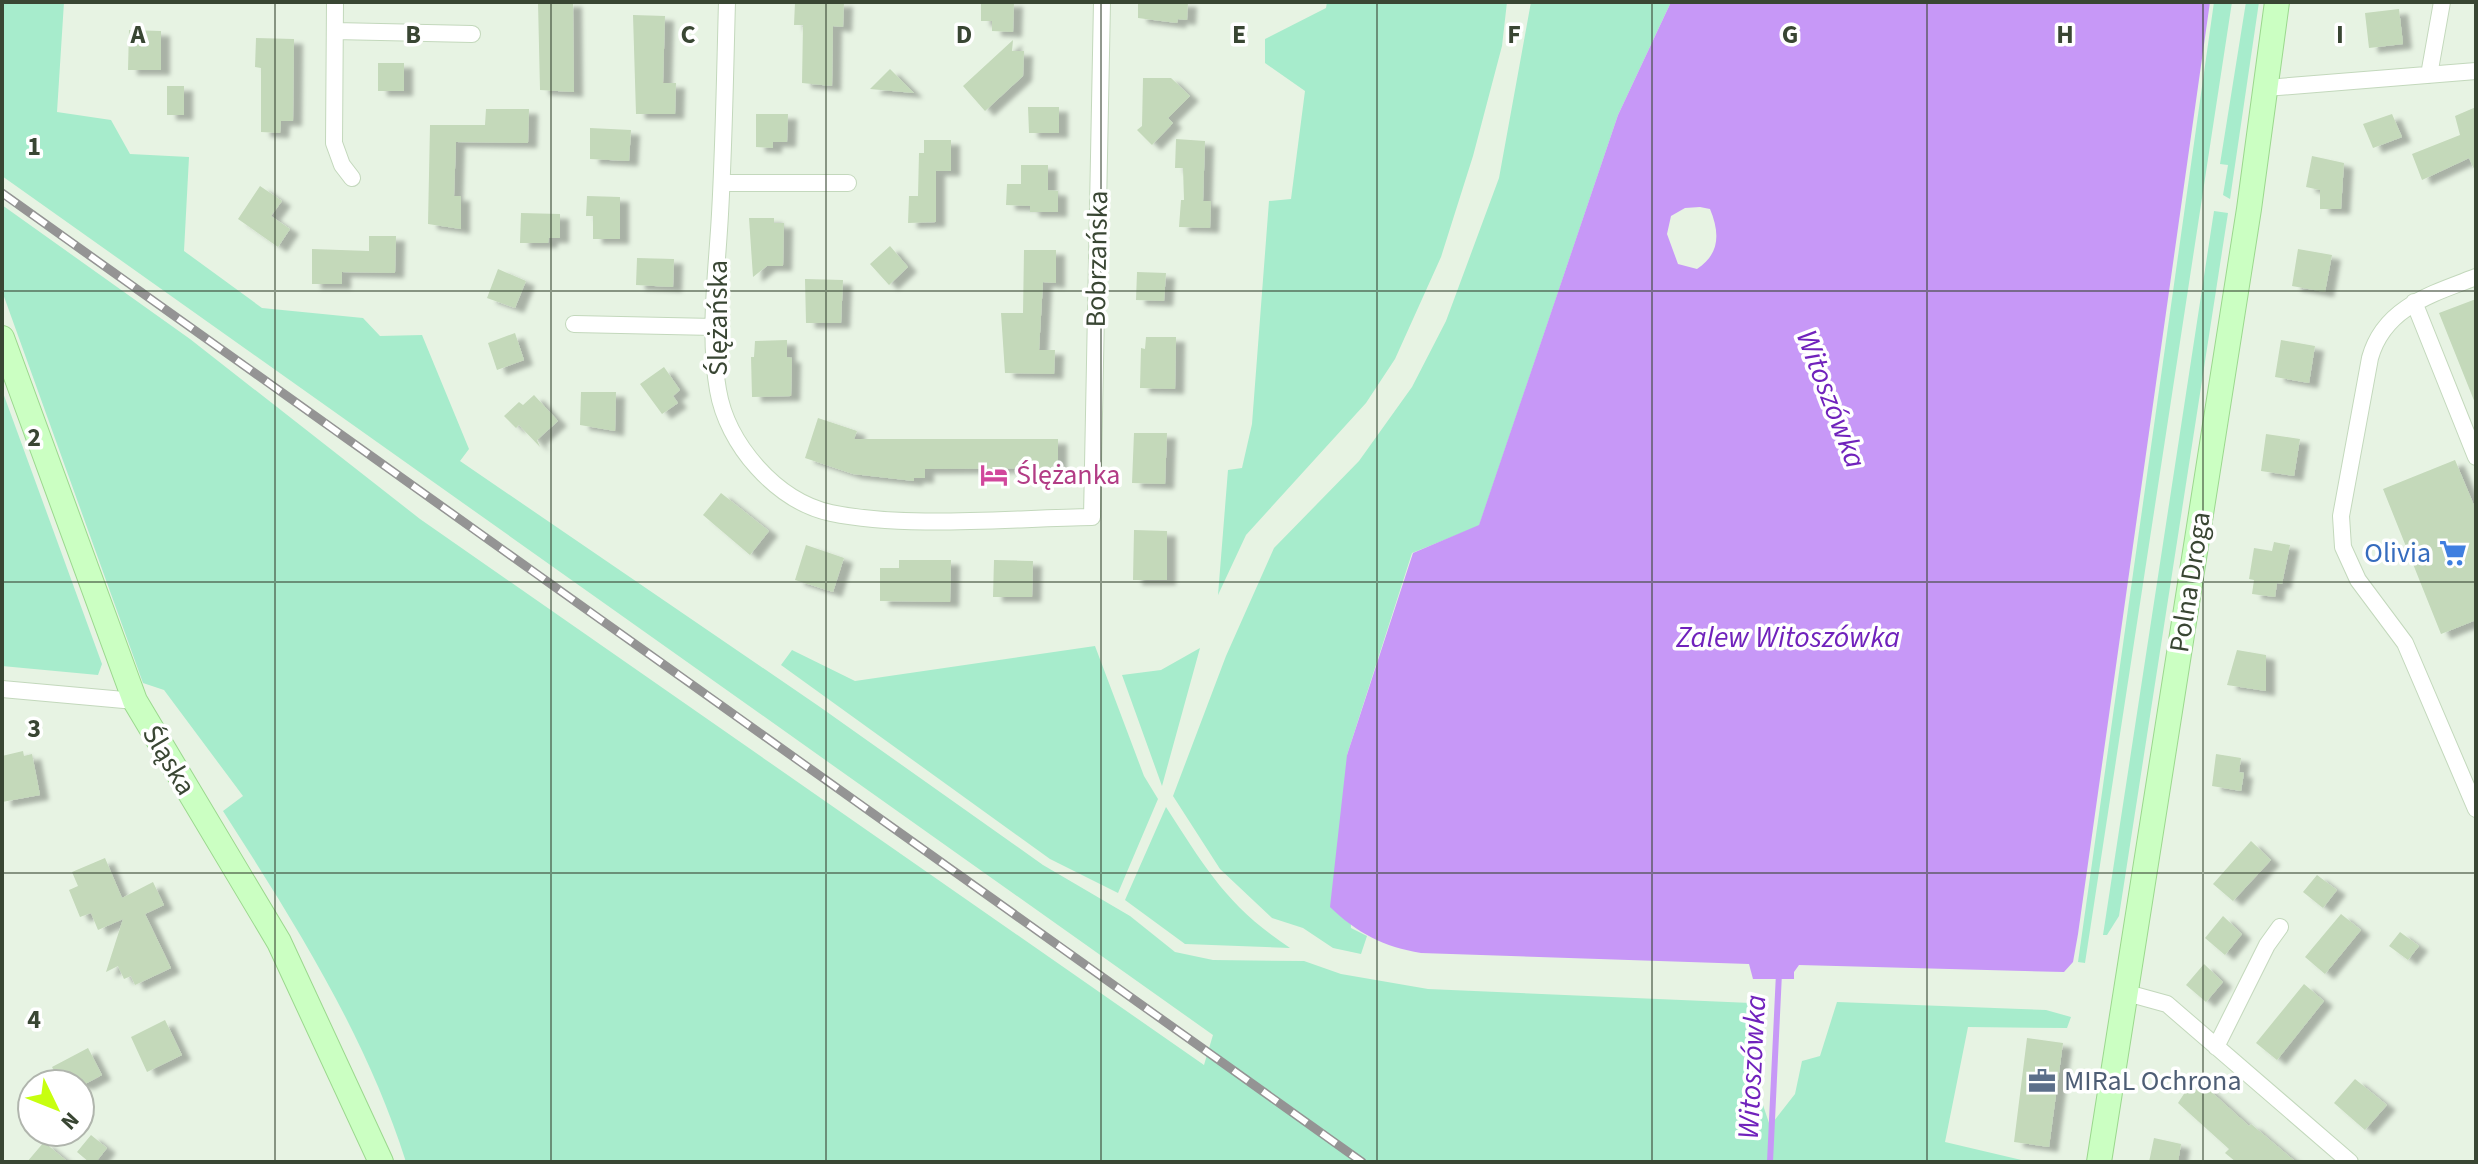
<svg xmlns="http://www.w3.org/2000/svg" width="2478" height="1164" font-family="'Source Sans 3',sans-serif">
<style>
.green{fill:#a7eccc}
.water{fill:#c798f7;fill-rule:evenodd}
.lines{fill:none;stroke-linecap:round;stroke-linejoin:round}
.stream{stroke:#c798f7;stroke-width:6}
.building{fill:#c4d9ba;filter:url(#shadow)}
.street-casing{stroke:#c3d8bc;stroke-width:18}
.secondary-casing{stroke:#9bd88e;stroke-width:26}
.street{stroke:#fff;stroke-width:16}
.secondary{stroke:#cbffc2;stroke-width:24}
.rail-casing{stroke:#949494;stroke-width:9}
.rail{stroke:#fff;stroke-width:6;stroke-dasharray:18;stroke-linecap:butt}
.grid{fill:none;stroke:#394633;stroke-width:2;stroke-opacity:0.55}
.labels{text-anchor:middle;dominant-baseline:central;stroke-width:7;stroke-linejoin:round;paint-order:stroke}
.street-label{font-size:28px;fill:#394633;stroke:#fff}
.hotel-label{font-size:28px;fill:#b23c85;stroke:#fff;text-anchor:start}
.shop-label{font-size:28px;fill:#366cbe;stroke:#fff;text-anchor:end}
.service-label{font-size:28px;fill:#4e5e75;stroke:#fff;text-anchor:start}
.water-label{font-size:30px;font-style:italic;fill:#7022bc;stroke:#fff}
.grid-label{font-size:26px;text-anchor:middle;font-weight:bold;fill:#394633;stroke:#fff;stroke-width:7;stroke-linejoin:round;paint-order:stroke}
</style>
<defs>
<filter id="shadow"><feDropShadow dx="9" dy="5" stdDeviation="2" flood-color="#0004"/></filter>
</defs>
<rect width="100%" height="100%" fill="#e7f3e3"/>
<path class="green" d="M2 2H64L57 112 111 120 130 154 189 157 184 251 262 308 363 318 380 336 422 335 469 449 460 461 820 707 1043 865 1130 916 1175 952 1213 960 1304 961 1341 974 1428 989 1751 1003 1747 1057 1770 1126 1795 1094 1802 1061 1820 1056 1837 1002 2046 1010 2071 1017 2067 1028 1968 1027 1945 1142 2030 1162H406C366 1035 294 922 223 811L243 796 164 690 143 683 2 291V205L190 339 420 519 1204 1065 1213 1035 2 176Z
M1327 2H1507L1502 46 1473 156 1441 257 1395 359 1366 403 1246 535 1218 595 1228 470 1242 468 1252 424 1269 201 1291 199 1305 91 1265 63V39L1326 8Z
M1531 2H1671L1618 115 1479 526 1412 553 1347 755 1351 928 1367 936 1361 954 1333 948 1303 928 1272 918 1220 869 1173 796 1226 656 1274 548 1359 461 1412 387 1446 321 1499 178Z
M2214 2H2232L2085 963 2078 962Z
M2246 2H2259L2230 199 2223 195 2228 165 2220 164Z
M2214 211 2228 213 2119 916 2107 935H2103Z
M2 390 102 664 98 675 2 666Z
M1095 646 1144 776 1158 799 1118 893 1050 859 781 665 792 650 855 681Z
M1200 648 1162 786 1122 675 1161 670Z
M1166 807C1206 869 1227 906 1290 948L1185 944 1125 900Z"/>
<path class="water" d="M1671 2H2210L2078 934 2073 962 2064 972 1799 965 1794 972V979H1753L1749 964 1421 953C1384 947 1357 933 1330 907L1347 755 1413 553 1479 525 1618 115ZM1700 207 1710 209C1720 233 1720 254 1697 269L1678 264 1667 234 1671 216 1685 208Z"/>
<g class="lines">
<path class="stream" d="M1770 1162 1779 973"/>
</g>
<path class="building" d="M538 2H573L574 92 540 90Z
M795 2H844L843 27 833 26 832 86 802 83 803 25H794Z
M981 2H1014L1013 32 992 31V21H981Z
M1138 2H1188L1187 20 1178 19 1177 23 1138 18Z
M2399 9 2403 44 2369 48 2365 13Z
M633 15 665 16 663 83H676L675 114H636Z
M129 30 161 31V70H128Z
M256 38 294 39 293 121H281L280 133 261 132V68L255 67Z
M1013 40 1012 51H1024L1023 76 985 111 963 86Z
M378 63H404V91H378Z
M890 69 914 93 870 89Z
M1143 78H1171L1190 96 1168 118 1173 123 1152 145 1137 130 1142 126Z
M167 86H184V115H167Z
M1028 107H1059V133H1029Z
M2476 107V173L2469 158 2422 180 2412 154 2460 135 2455 116Z
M486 109H529L528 143 456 142 454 196H461V229L428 224 430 125H485Z
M756 114H788L787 142H773V148L756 147Z
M2392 114 2402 137 2373 148 2363 124Z
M590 128 631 130 629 161 590 159Z
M1176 139 1205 141 1203 201H1211L1210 228 1179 227 1181 200H1184L1183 168H1175Z
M924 140H951V171H936V222L908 223 909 196H918L919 153H924Z
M2312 156 2344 163 2341 209H2320V190L2306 187Z
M1021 165H1048V190L1058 191V212H1030V206L1006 205 1007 184H1021Z
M260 186 282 201 271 216 290 229 278 247 238 219Z
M587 196 620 197V239H593V216H586Z
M521 213 560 214V238H549L548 243H520Z
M749 218H774V223H784L783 266H767L753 277Z
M369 236H396L395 273 342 272V284H312V249L369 251Z
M890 246 908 267 889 285 870 264Z
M2298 249 2332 255 2325 292 2292 286Z
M1024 250H1056V283L1043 282 1039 350H1055L1054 374 1005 373 1001 313H1023Z
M637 258 674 259 673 287 636 285Z
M498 269 526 281 515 308 487 298Z
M1137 272 1166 273 1164 301 1136 300Z
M805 279 843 280 841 323H806Z
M2476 299V403H2475L2439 313Z
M515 333 524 360 497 370 488 343Z
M1146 337H1176L1175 389 1140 388 1141 348 1145 349Z
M787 340V357L792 358 791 396 752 397 751 357H754L755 341Z
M2281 340 2315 346 2309 383 2275 377Z
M664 367 680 390 673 396 678 403 662 414 640 384Z
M581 392H616L615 431 580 425Z
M534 395 558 421 537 440 540 447 519 425 516 428 504 416 519 402 523 405Z
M818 418 857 431 854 439H1058V468L925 469V478H914V481L853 474 805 458Z
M1134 433H1167L1165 484 1132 483Z
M2266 434 2300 439 2294 476 2261 471Z
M2455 460 2476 510V620L2441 634 2383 489Z
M721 493 769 531 750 555 703 515Z
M1134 530 1167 531V580H1133Z
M2274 542 2290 545 2282 584 2277 583 2275 597 2252 594 2254 580 2249 579 2254 548 2272 551Z
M806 545 844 558 833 592 795 580Z
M899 560H951L950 602 880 601V568H899Z
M994 560 1033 561 1032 597H993Z
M2237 650 2266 655V691L2227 685Z
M23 751 24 756 32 754 40 795 2 802V756Z
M2216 754 2241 758 2239 772 2244 773 2241 791 2212 786Z
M2251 841 2271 860 2233 901 2213 884Z
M105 858 122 898 153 882 164 905 145 914 171 968 135 985 131 976 124 979 118 966 106 972 123 919 98 930 91 913 80 917 69 890 78 886 72 872Z
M2317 875 2337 890 2323 908 2303 892Z
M2341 914 2361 930 2325 974 2305 957Z
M2223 916 2242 934 2225 955 2205 938Z
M2400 932 2419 946 2408 960 2389 946Z
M2204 964 2223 982 2206 1002 2186 985Z
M2304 984 2324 1001 2277 1060 2256 1043Z
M165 1020 182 1055 147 1072 131 1037Z
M2027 1038 2063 1043 2049 1147 2014 1142Z
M88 1048 102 1075 85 1084H61L52 1067Z
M2195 1077 2249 1126 2251 1124 2296 1162H2236L2225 1153 2229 1149 2178 1103Z
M2355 1079 2387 1105 2365 1130 2334 1103Z
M91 1135 107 1148 96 1162H89L77 1152Z
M2154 1138 2181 1144 2178 1162H2149Z
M44 1142 68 1162H27Z"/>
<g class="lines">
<g class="street-casing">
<path id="street" d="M335 2 334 143 342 165 352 178
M727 2C725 73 724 143 720 214 717 271 708 333 718 390 727 444 776 501 831 513 908 529 1012 518 1092 517L1102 2
M335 31 472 34
M2429 75 2442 2
M2266 88 2476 71
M722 183H848
M2476 277C2432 294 2384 307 2370 358L2341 516 2343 547 2358 580 2405 643 2476 809
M2414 302 2476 457
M574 324 714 327
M2 689 135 701
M2127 993 2167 1004 2350 1162
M2216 1047 2267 945 2280 927"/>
</g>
<g class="secondary-casing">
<path id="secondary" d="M2 338 135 701 279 942 381 1162
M2099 1162 2249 209 2277 2"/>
</g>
<use href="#street" class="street"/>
<use href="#secondary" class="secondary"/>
<g class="rail-casing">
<path id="rail" d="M2 193 1362 1162"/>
</g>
<use href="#rail" class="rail"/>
</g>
<path class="grid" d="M275 2V1162M551 2V1162M826 2V1162M1101 2V1162M1377 2V1162M1652 2V1162M1927 2V1162M2203 2V1162M2 291H2476M2 582H2476M2 873H2476"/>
<defs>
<g id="hotel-bare" transform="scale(2.16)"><path d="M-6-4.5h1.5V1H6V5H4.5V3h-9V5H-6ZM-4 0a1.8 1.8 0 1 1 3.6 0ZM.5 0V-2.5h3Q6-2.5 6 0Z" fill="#d1479c" stroke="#fff" stroke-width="2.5" paint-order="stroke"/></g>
<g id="supermarket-bare" transform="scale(2.16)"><path d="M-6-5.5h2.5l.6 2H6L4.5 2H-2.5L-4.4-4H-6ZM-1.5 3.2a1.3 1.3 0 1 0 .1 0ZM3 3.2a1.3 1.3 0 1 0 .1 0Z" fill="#3f7fe0" stroke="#fff" stroke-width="2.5" paint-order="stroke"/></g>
<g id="office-bare" transform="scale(2.16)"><path d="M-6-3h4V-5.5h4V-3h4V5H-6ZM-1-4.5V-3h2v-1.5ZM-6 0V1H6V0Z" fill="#5c6f8a" stroke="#fff" stroke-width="2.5" paint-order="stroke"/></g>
</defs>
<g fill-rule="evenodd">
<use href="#hotel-bare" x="994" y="475"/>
<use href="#supermarket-bare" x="2453" y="553"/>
<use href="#office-bare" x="2042" y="1081"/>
</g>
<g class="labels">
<g class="street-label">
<text transform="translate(1097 259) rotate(-89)">Bobrzańska</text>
<text transform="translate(718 318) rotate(-90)">Ślężańska</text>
<text transform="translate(2190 582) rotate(-81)">Polna Droga</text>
<text transform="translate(169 760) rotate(59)">Śląska</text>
</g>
<g class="hotel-label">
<text x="1016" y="475">Ślężanka</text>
</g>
<g class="shop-label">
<text x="2431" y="553">Olivia</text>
</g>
<g class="service-label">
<text x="2064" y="1081">MIRaL Ochrona</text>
</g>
<g class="water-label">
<text transform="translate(1831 399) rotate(69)">Witoszówka</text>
<text x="1788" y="637">Zalew Witoszówka</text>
<text transform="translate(1752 1067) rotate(-87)">Witoszówka</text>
</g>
</g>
<g class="grid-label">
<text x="138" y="43">A</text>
<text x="413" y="43">B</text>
<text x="688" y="43">C</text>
<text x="964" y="43">D</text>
<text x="1239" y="43">E</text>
<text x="1514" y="43">F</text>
<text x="1790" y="43">G</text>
<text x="2065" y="43">H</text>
<text x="2340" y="43">I</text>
<text x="34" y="155">1</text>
<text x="34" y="446">2</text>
<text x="34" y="737">3</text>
<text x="34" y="1028">4</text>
</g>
<rect width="2478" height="1164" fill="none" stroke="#394633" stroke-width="8"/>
<g transform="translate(56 1108) rotate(133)"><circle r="38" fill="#ffffff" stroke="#b0b5ad" stroke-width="2"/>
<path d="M0-6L14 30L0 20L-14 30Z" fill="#c7ff0f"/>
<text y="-12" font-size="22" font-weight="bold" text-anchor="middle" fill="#394633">N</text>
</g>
</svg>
